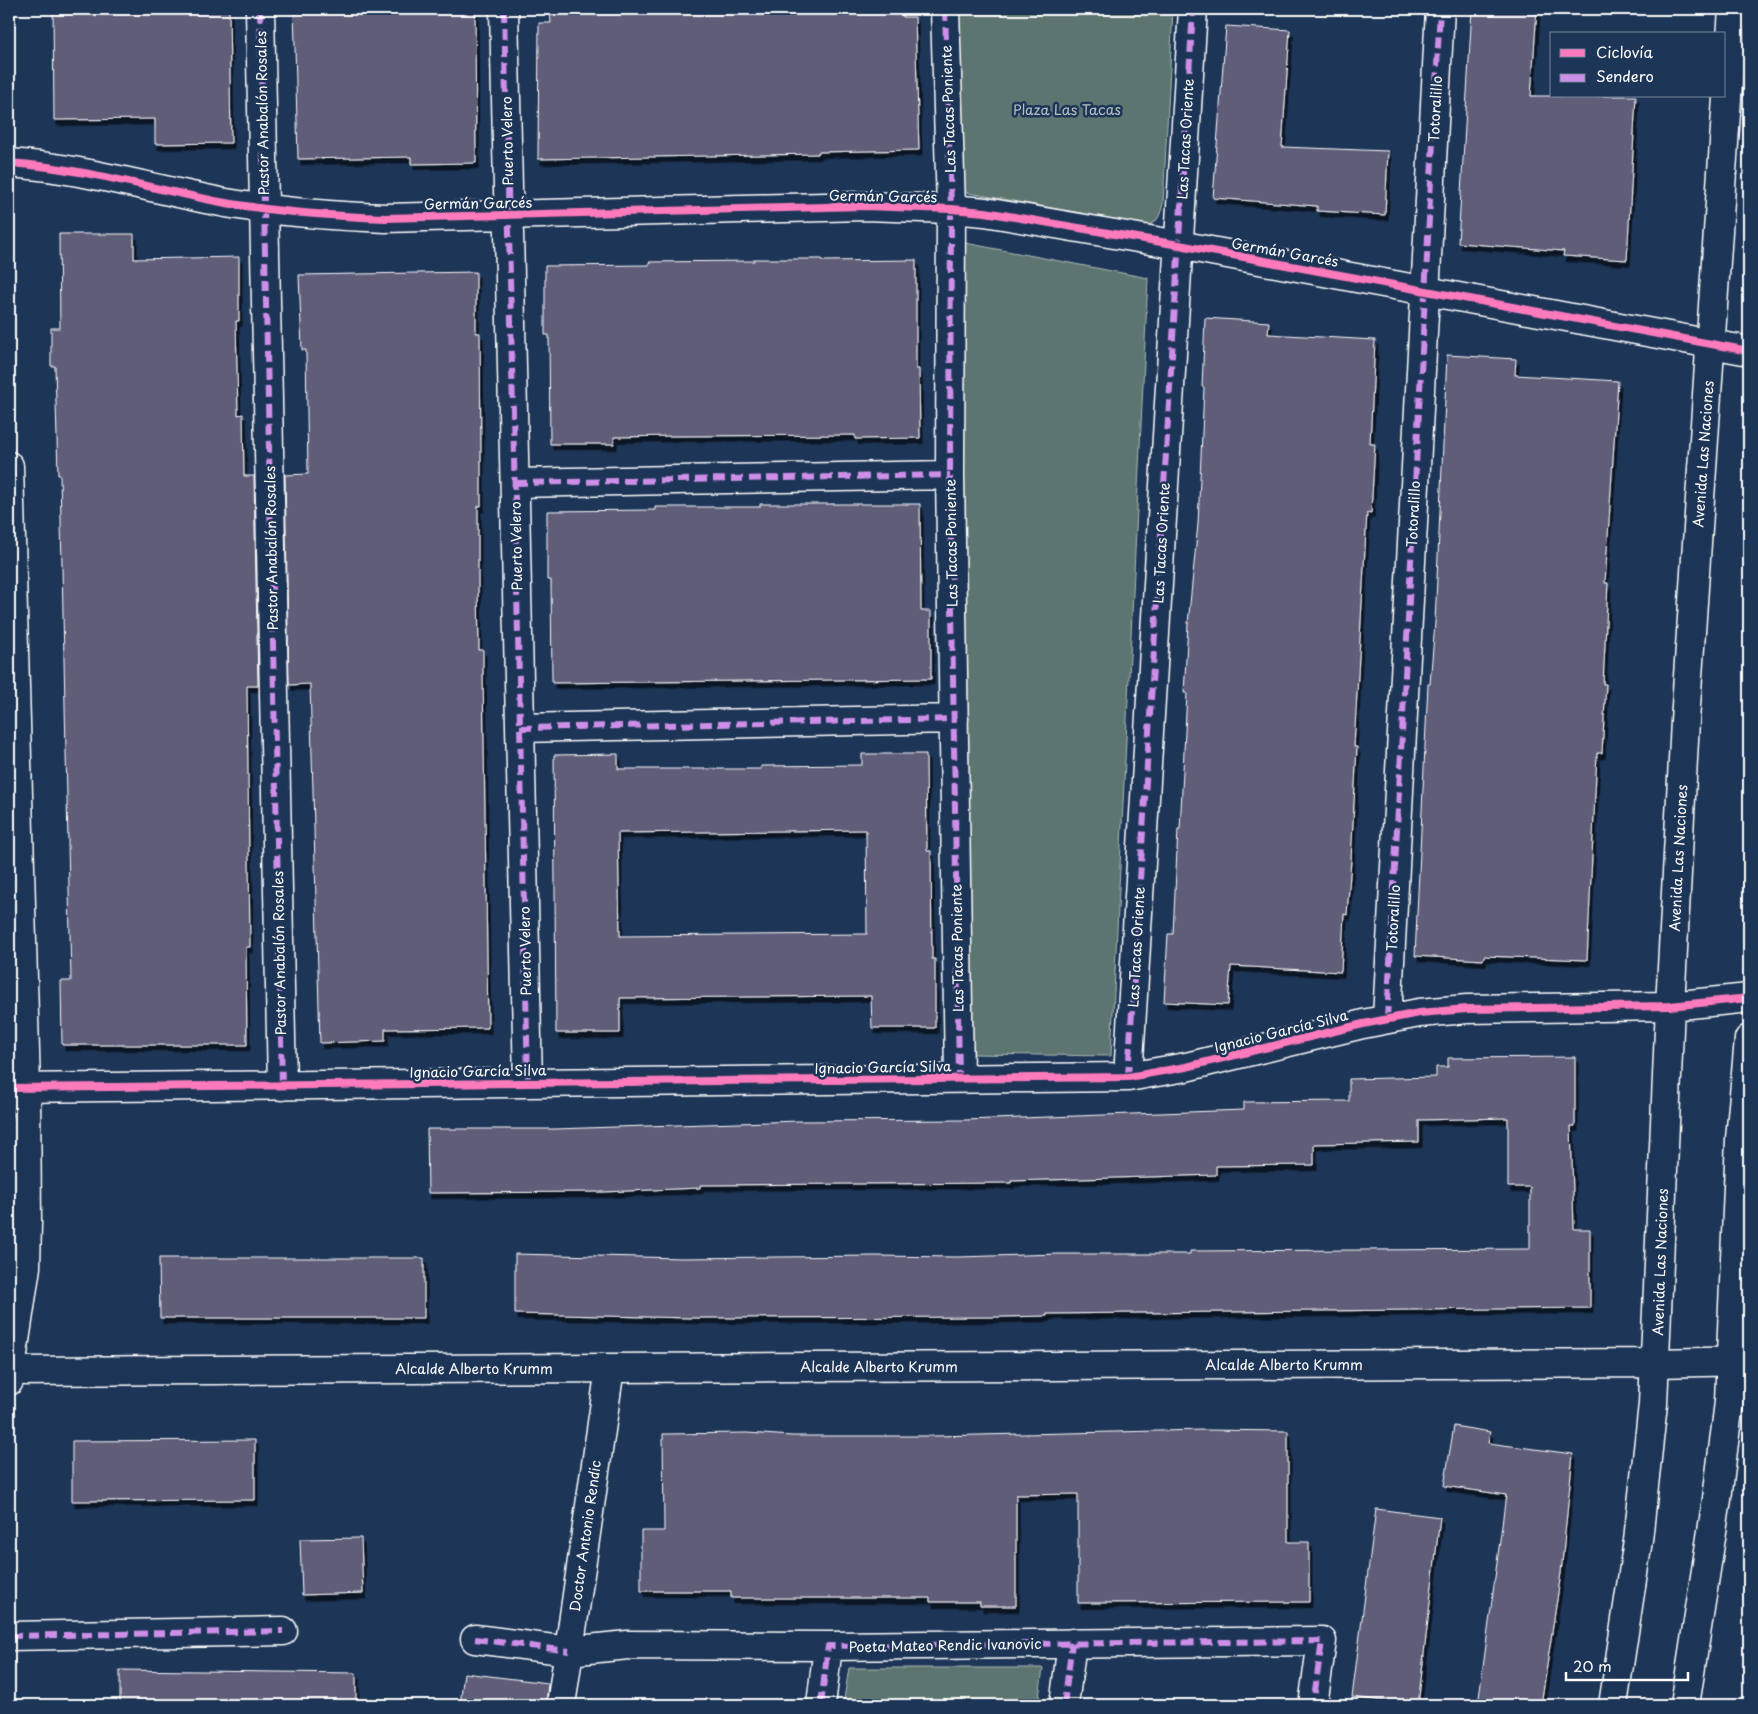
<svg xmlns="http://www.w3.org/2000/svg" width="1758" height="1714" font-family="'Playpen Sans',sans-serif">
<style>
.green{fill:#5d746f;stroke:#aebab7}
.building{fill:#615d79;stroke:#fff;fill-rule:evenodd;filter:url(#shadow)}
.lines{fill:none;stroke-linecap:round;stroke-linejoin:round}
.minor-casing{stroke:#fff;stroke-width:31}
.minor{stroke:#1d3557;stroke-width:28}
.quiet{stroke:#ce8fe9;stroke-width:6;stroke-dasharray:12 6;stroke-linecap:butt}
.cycleway-casing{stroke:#1d3557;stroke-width:11}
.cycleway{stroke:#fd7abc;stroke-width:8}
.labels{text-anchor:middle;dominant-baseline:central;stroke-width:5;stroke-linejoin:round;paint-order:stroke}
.street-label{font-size:14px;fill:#fff;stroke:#1d3557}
.park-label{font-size:14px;fill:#b6c0be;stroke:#1d3557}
</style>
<defs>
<filter id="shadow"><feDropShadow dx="3" dy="5.5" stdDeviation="0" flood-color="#0009"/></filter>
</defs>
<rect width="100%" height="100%" fill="#1d3557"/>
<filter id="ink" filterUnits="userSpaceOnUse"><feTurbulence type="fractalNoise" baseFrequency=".02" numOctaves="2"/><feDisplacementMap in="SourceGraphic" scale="10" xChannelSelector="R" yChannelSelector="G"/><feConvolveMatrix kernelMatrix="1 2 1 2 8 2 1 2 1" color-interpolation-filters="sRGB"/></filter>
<g filter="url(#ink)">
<path class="green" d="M952 9H1173L1163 204C1160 215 1158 224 1146 225L958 191Z
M960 242 1148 278 1111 1056 972 1054Z
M849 1668H1043L1038 1705H843Z"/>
<path class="building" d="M53 9H229L231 143 155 144V119L54 120Z
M294 9H475L476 163 411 164V157L298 159Z
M550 9H903V17H915L919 150 818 152V154L538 159 539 23H551Z
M1472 9H1537L1531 96H1636L1627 260 1563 256 1564 251 1458 243Z
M1226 26 1290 30 1282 147 1388 151 1385 215 1317 211V206L1213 198Z
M59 234H134V259L239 257V321H236L238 415 243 414 244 476H254L258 686H247L250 947H246L247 1045H62L61 981H71L60 475H58L55 366H51V328H60Z
M754 259H822V261L916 260V369H919L920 438 855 439V435L674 436 614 437V444H550L549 335H545V266L649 265V262L754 261Z
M476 272V333H480L481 459V506H478V585L479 650H483V672L488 1028 385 1029V1041L320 1043 310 684 289 685 285 475 308 474 306 350H302L299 275Z
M1205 318 1269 322 1268 334 1375 340 1370 444H1375L1371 513 1367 512 1354 747H1357L1351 860 1347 915 1344 914 1341 972 1231 966 1228 1005 1164 1002 1168 934H1173L1178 829H1180L1187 693H1184L1188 624 1198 524 1204 387H1202Z
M1447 355 1516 359 1515 375 1618 381 1605 583H1608L1603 684H1606L1602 753H1597L1587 960 1484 956 1483 960 1415 956 1428 684H1430L1435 623Z
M760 504H920L921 611H931V679L552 683 551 580H547V511L655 510V507H760Z
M618 754V769H761V766L862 765V754H926L927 851H931L932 959H935V1028H872L871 996 620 998V1033H556L554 755ZM866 830 867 934 620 936 618 833Z
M1575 1057V1126H1571L1574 1229H1590V1308L1047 1314V1316L1002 1317 692 1318 515 1314V1254L682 1258 874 1256 958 1257 1059 1254H1190V1251L1530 1249V1187H1508V1118L1419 1120V1142L1314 1144V1165L1216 1166V1175L1011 1181V1183L700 1185V1188L603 1192 428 1193 427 1129H555L799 1121 965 1120 1244 1110V1102L1349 1101V1079L1436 1077V1067H1448V1058Z
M159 1258H424V1318H160Z
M1454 1426 1490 1432 1488 1443 1573 1454 1561 1573 1541 1705H1478L1506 1495 1444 1486Z
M1204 1430 1288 1431V1542H1309V1602L1078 1603V1494L1016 1495V1606H980V1602H930V1598H731V1591H641V1531H664L663 1434 747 1433 792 1436H933Z
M255 1440V1500L72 1501V1441Z
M1376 1509 1440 1517 1418 1705 1352 1697Z
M361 1538 363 1593 302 1595 300 1539Z
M120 1670 356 1673V1705H120Z
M464 1673 548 1683 546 1705H460Z"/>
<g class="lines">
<g class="minor-casing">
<path id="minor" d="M260 9 282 1086
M504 9 528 1083
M945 9 951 209 950 475 959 1078
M9 163C83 168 153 189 226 203 279 212 332 216 385 218L864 206 951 209 985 212 1179 245 1749 351
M9 466 26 1088 27 1224 26 1267 9 1381
M515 483 950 475
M520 728 954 719
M1387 1019 1440 9
M1128 1077 1193 9
M9 1088 1128 1077 1186 1067 1363 1024 1419 1013 1467 1009 1670 1006 1749 998
M9 1371 1656 1363 1749 1361
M9 1636 283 1631
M475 1639 569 1651 628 1645 828 1646 1322 1641 1313 1705
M561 1705 610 1368
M821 1705 828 1646
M1064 1705 1072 1643
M1613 1705 1638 1540 1653 1404 1670 1006 1685 721 1733 9
M1685 1705 1717 1499 1729 1402 1740 1139 1749 1039"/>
</g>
<use href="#minor" class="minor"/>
<path class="quiet" d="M260 9 282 1086
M504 9 528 1083
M945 9 951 209 950 475 959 1078
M515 483 950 475
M9 620H13
M520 728 954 719
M1387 1019 1440 9
M1128 1077 1193 9
M9 1636 283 1631
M475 1639 569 1651
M821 1705 828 1646 1322 1641 1313 1705
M1064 1705 1072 1643"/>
<g class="cycleway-casing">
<path id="cycleway" d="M9 163C83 168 153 189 226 203 279 212 332 216 385 218L864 206 951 209 985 212 1179 245 1749 351
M9 1088 1128 1077 1186 1067 1363 1024 1419 1013 1467 1009 1670 1006 1749 998"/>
</g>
<use href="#cycleway" class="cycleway"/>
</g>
</g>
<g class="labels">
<g class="street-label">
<text transform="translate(948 109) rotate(-92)">Las Tacas Poniente</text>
<text transform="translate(1435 109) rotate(-87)">Totoralillo</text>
<text transform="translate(262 113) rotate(-91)">Pastor Anabalón Rosales</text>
<text transform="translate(1185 139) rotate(-87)">Las Tacas Oriente</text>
<text transform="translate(507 141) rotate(-91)">Puerto Velero</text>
<text transform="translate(883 196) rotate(1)">Germán Garcés</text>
<text transform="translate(478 203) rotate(-1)">Germán Garcés</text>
<text transform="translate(1285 252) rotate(10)">Germán Garcés</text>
<text transform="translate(1703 454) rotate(-86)">Avenida Las Naciones</text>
<text transform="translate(1413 514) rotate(-87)">Totoralillo</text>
<text transform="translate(951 543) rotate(-91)">Las Tacas Poniente</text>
<text transform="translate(1161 543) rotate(-87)">Las Tacas Oriente</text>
<text transform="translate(516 546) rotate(-91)">Puerto Velero</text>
<text transform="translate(271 548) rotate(-91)">Pastor Anabalón Rosales</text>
<text transform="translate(1678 858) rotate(-87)">Avenida Las Naciones</text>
<text transform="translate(1393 918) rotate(-87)">Totoralillo</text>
<text transform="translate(1136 947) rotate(-87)">Las Tacas Oriente</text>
<text transform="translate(957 948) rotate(-91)">Las Tacas Poniente</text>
<text transform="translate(525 951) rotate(-91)">Puerto Velero</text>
<text transform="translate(279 953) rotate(-91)">Pastor Anabalón Rosales</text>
<text transform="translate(1281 1031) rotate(-14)">Ignacio García Silva</text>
<text transform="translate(883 1067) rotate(-1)">Ignacio García Silva</text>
<text transform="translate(478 1071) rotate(-1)">Ignacio García Silva</text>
<text transform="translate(1660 1262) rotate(-88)">Avenida Las Naciones</text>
<text x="1284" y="1364">Alcalde Alberto Krumm</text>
<text x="879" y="1366">Alcalde Alberto Krumm</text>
<text x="474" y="1368">Alcalde Alberto Krumm</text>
<text transform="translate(585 1536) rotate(-82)">Doctor Antonio Rendic</text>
<text transform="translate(945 1645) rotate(-1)">Poeta Mateo Rendic Ivanovic</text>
</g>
<g class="park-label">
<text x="1067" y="109">Plaza Las Tacas</text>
</g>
</g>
<rect width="1758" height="1714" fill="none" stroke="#1d3557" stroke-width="30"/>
<rect x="15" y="15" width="1728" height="1684" fill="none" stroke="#fff" stroke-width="2" filter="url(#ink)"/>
<rect x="1550" y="32" width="175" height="65" fill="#1d3557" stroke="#77869a"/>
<rect x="1560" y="49" width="25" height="8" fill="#fd7abc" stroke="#77869a"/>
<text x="1596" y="58" font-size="15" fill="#ffffff">Ciclovía</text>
<rect x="1560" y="74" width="25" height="8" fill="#ce8fe9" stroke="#77869a"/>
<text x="1596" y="82" font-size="15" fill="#ffffff">Sendero</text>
<path d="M1566 1672v8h122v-8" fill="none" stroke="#ffffff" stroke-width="2.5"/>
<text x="1573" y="1672" font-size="15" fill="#ffffff" stroke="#1d3557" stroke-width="4" paint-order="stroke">20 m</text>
</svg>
